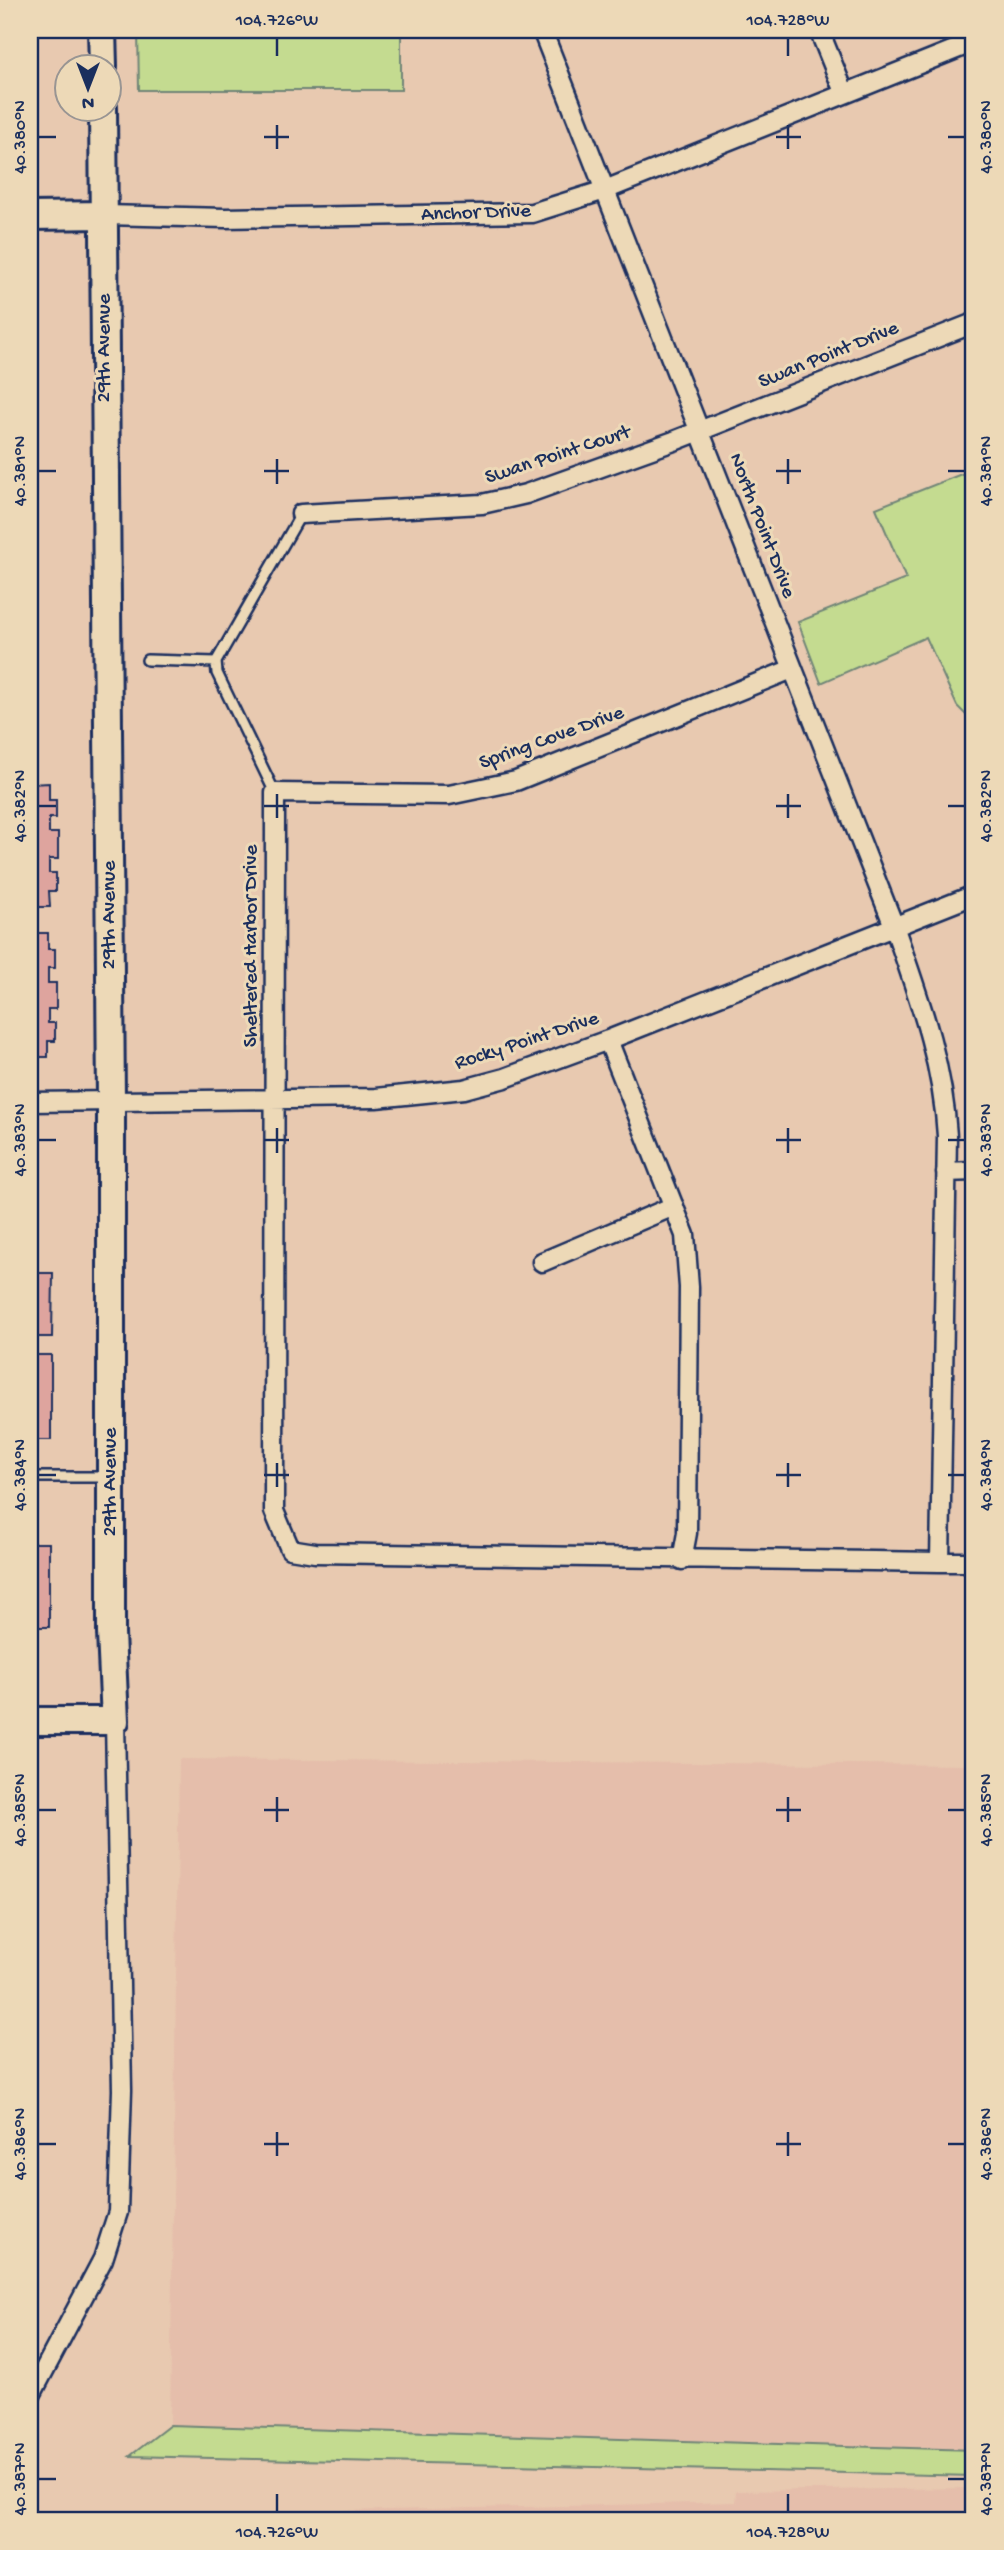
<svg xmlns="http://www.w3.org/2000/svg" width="1004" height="2550" font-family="'Gochi Hand',sans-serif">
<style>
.built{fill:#e5beab}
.green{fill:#c4db90;stroke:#708577;stroke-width:2}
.building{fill:#dea49e;stroke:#1b2f5e;stroke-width:2}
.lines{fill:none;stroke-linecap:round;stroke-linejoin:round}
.lane-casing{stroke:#1b2f5e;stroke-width:14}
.street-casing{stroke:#1b2f5e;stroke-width:23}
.secondary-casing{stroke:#1b2f5e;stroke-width:32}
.lane{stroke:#edd9b7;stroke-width:9}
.street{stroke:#edd9b7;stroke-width:18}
.secondary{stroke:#edd9b7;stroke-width:26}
.ticks{fill:none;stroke:#1b2f5e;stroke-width:2.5}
.labels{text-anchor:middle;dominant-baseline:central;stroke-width:6;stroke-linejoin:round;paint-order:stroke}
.street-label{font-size:21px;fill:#1b2f5e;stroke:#edd9b7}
.neatline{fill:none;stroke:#1b2f5e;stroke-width:2.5}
.ticks-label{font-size:18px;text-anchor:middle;fill:#1b2f5e}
</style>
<rect width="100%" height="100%" fill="#e8c9b0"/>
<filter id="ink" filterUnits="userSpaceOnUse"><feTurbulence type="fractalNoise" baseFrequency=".0143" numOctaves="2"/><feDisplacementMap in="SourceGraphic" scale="14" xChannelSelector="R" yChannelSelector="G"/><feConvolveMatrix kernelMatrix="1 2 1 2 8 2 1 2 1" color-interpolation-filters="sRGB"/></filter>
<g filter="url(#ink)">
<path class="built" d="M179 1759 974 1765V2450L170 2425Z
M974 2488V2520H343V2511L735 2502 736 2491Z"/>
<path class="green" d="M138 30H401V90H139Z
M974 469V723L957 706 926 637 821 683 798 622 906 579 876 508Z
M170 2425 974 2450V2476L130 2456Z"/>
<path class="building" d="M49 783V800H56V818H49V833H58V859H49V873H56V891H49L50 907H30V784Z
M30 933H48V949H55V968H48V983H56V1009H48V1023H55V1041H48V1057H30Z
M31 1273H53L52 1337H31Z
M30 1355H51V1440H30Z
M30 1543H49V1627H30Z"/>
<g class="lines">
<g class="lane-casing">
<path id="lane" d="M147 660 216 662
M275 793 217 673 216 662 301 514
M30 1477H109"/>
</g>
<g class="street-casing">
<path id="street" d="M542 30 894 926C918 996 943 1062 947 1136L940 1562 315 1553 290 1549 274 1511 275 793 449 795 516 781 792 669
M819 30 844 92
M105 215 225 218 532 213 605 190 974 42
M301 514 482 504 526 494 674 441 974 323
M608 1040 685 1235 689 1287 687 1533 682 1560
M30 1102 376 1098 464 1089 505 1078 608 1040 974 895
M946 1172 974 1171
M542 1262 674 1206
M940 1562H974
M30 2397 103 2259 118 2212 122 2090 115 1721"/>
</g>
<g class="secondary-casing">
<path id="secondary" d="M102 30 103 66
M30 216 105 215
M30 1721H115L111 1633V1101L103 108"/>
</g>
<use href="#lane" class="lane"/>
<use href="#street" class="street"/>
<use href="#secondary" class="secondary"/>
</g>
</g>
<path class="ticks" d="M277 38V56M788 38V56M277 125V149M788 125V149M38 137H56M264 137H289M776 137H801M948 137H965M277 459V484M788 459V484M38 471H56M264 471H289M776 471H801M948 471H965M277 794V818M788 794V818M38 806H56M264 806H289M776 806H801M948 806H965M277 1128V1153M788 1128V1153M38 1140H56M264 1140H289M776 1140H801M948 1140H965M277 1463V1487M788 1463V1487M38 1475H56M264 1475H289M776 1475H801M948 1475H965M277 1797V1822M788 1797V1822M38 1810H56M264 1810H289M776 1810H801M948 1810H965M277 2132V2156M788 2132V2156M38 2144H56M264 2144H289M776 2144H801M948 2144H965M38 2479H56M948 2479H965M277 2494V2512M788 2494V2512"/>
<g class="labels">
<g class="street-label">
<text transform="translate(476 214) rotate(-2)">Anchor Drive</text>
<text transform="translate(105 348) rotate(-90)">29th Avenue</text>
<text transform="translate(829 356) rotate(-22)">Swan Point Drive</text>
<text transform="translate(558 456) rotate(-18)">Swan Point Court</text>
<text transform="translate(761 526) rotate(69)">North Point Drive</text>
<text transform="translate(552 739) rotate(-20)">Spring Cove Drive</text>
<text transform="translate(110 915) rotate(-90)">29th Avenue</text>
<text transform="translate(252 946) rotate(-90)">Sheltered Harbor Drive</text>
<text transform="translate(527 1042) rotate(-18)">Rocky Point Drive</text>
<text transform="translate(111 1482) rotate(-90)">29th Avenue</text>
</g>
</g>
<rect width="1004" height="2550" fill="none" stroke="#edd9b7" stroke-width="77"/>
<g transform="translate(88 88) rotate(180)"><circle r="33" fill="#edd9b7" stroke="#999593" stroke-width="2"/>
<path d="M0-5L12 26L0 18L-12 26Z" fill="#1b2f5e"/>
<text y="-10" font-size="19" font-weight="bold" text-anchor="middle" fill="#1b2f5e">N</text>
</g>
<rect x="38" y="38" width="927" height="2474" class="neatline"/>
<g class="ticks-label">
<text x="277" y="25">104.726°W</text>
<text x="788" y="25">104.728°W</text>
<text transform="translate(985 137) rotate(-90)" y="6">40.380°N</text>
<text transform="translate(19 137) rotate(-90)" y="6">40.380°N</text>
<text transform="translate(985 471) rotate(-90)" y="6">40.381°N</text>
<text transform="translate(19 471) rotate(-90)" y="6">40.381°N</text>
<text transform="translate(985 806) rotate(-90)" y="6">40.382°N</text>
<text transform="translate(19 806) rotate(-90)" y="6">40.382°N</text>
<text transform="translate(19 1140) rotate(-90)" y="6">40.383°N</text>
<text transform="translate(985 1140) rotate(-90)" y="6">40.383°N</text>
<text transform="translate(19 1475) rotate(-90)" y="6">40.384°N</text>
<text transform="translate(985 1475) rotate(-90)" y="6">40.384°N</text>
<text transform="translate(19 1810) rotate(-90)" y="6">40.385°N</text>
<text transform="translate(985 1810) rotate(-90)" y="6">40.385°N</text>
<text transform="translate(985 2144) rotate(-90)" y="6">40.386°N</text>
<text transform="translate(19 2144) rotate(-90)" y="6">40.386°N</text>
<text transform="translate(985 2479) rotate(-90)" y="6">40.387°N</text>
<text transform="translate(19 2479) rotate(-90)" y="6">40.387°N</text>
<text x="277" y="2537">104.726°W</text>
<text x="788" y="2537">104.728°W</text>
</g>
</svg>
